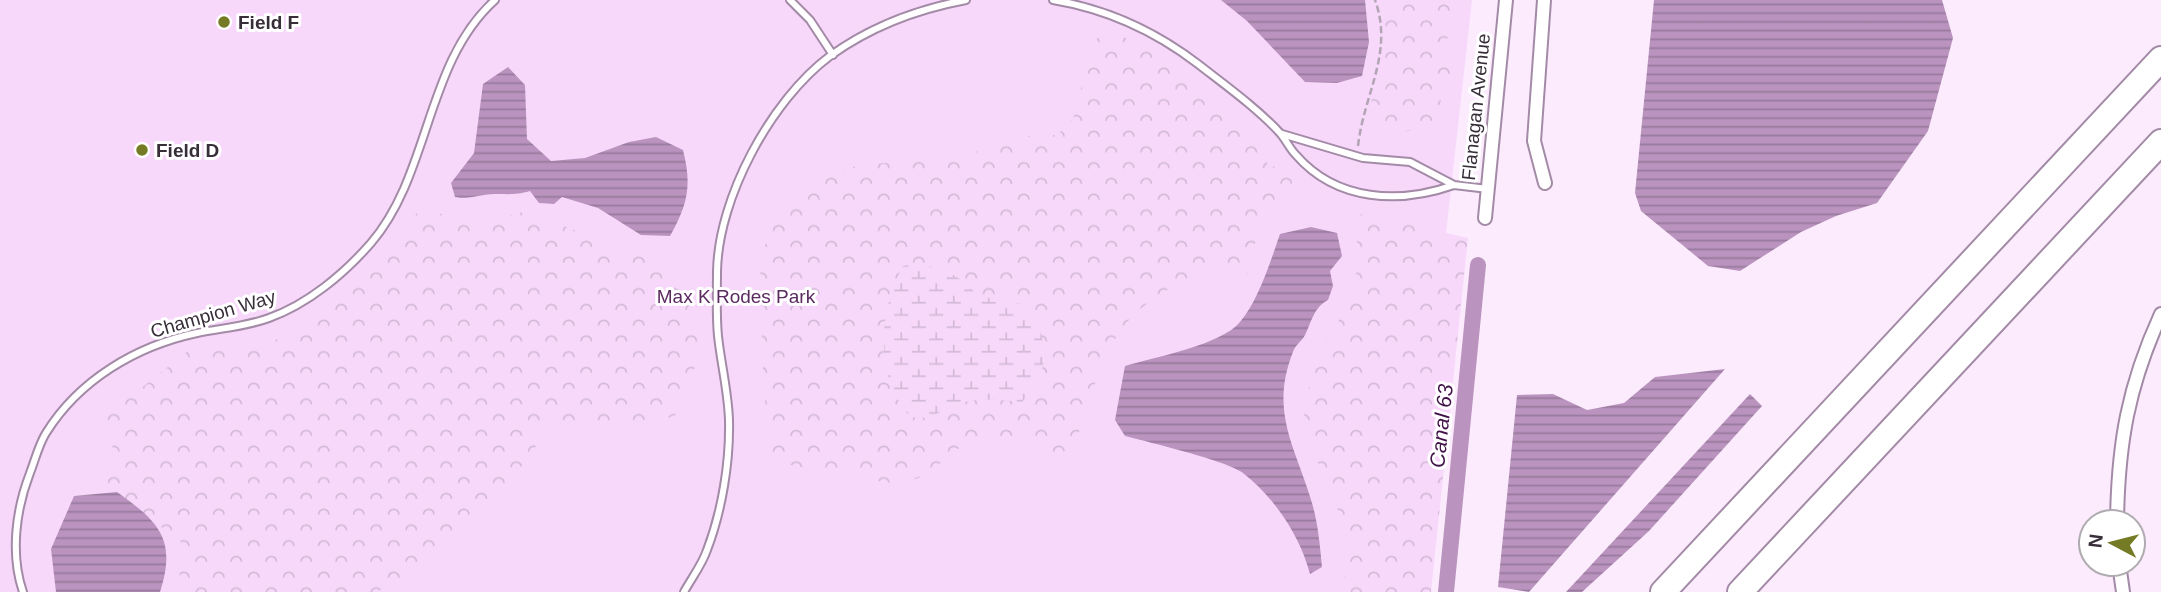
<svg xmlns="http://www.w3.org/2000/svg" width="2161" height="592" font-family="Helvetica,sans-serif">
<style>
.green{fill:#f7d8fb}
.forest{fill:url(#forest-crowns)}
.wetland{fill:url(#wetland-marsh)}
.water{fill:url(#water-rules)}
.lines{fill:none;stroke-linecap:round;stroke-linejoin:round}
.canal{stroke:#ba94bf;stroke-width:16}
.service-casing{stroke:#a38aa6;stroke-width:10}
.minor-casing{stroke:#a38aa6;stroke-width:16}
.motorway-casing{stroke:#a38aa6;stroke-width:28}
.path{stroke:#b3a5b4;stroke-width:2.5;stroke-dasharray:7 3.5;stroke-linecap:butt}
.service{stroke:#fff;stroke-width:6}
.minor{stroke:#fff;stroke-width:12}
.motorway{stroke:#fff;stroke-width:24}
.poi-dot{fill:#757b24;stroke:#fff;stroke-width:2.5}
.labels{text-anchor:middle;dominant-baseline:central;stroke-width:6;stroke-linejoin:round;paint-order:stroke}
.poi-label{font-size:19px;font-weight:bold;fill:#382e39;stroke:#fff;text-anchor:start}
.street-label{font-size:19px;fill:#382e39;stroke:#fff}
.park-label{font-size:19px;fill:#5a2a60;stroke:#fff}
.water-label{font-size:21px;font-style:italic;fill:#421349;stroke:#fff}
</style>
<defs>
<pattern id="forest-crowns" width="20" height="18" patternUnits="userSpaceOnUse" patternTransform="scale(1.75)"><rect width="20" height="18" fill="#f7d8fb"/><path d="M2 6a3 3 0 1 1 6 0M12 15a3 3 0 1 1 6 0" fill="none" stroke="#d4bad8"/></pattern>
<pattern id="wetland-marsh" width="20" height="14" patternUnits="userSpaceOnUse" patternTransform="scale(1.75)"><rect width="20" height="14" fill="#f7d8fb"/><path d="M1 5h8M5 5V1M11 12h8M15 12V8" fill="none" stroke="#d4bad8"/></pattern>
<pattern id="water-rules" width="6" height="5" patternUnits="userSpaceOnUse" patternTransform="scale(1.75)"><rect width="6" height="5" fill="#ba94bf"/><path d="M0 2.5h6" fill="none" stroke="#98799c"/></pattern>
</defs>
<rect width="100%" height="100%" fill="#fbebfd"/>
<path class="green" d="M0 0H1472L1406 592H0Z"/>
<path class="forest" d="M1380 0H1461L1453 30 1442 46 1451 60 1453 74 1441 95 1439 126 1431 140 1419 135 1416 130 1394 133 1365 119C1380 77 1394 44 1380 0Z
M1112 31 1163 57 1232 116 1268 164 1292 175C1295 203 1267 211 1258 235 1253 247 1251 261 1248 274L1229 278 1218 260C1188 279 1146 297 1124 326 1099 359 1090 403 1076 441L1070 450 1056 453 1025 439H992L957 449 925 476 899 484 831 474 769 460 762 356 760 262 777 209 843 168 988 150 1022 136 1057 135 1073 119 1094 40Z
M423 206 469 226 527 211 683 274 704 345 676 415 635 430 552 424 505 489 445 550 377 592H179L181 542 107 485 114 435 101 420 188 351 274 341 347 293Z
M1361 214 1468 238 1431 592H1343L1347 551 1340 515 1302 425 1313 365 1339 320 1362 257 1351 223Z"/>
<path class="wetland" d="M919 262 956 276 979 296 1022 304 1037 318 1046 354 1038 384 1022 402C1000 400 976 397 955 405 931 414 939 420 909 417 903 406 893 395 890 383 878 345 884 301 903 266Z"/>
<path class="water" d="M1221 0H1365L1369 42 1362 76 1337 83 1305 82 1247 21Z
M1654 0H1942L1953 38 1928 131 1877 203 1836 216 1801 232 1740 271 1708 266 1641 211 1635 193Z
M508 67 525 85 527 139 551 161 585 158 629 142 656 137 683 150C692 185 688 204 670 236L641 235 598 208 562 197 554 204 539 203 530 191C510 197 501 192 484 195 472 197 466 199 455 197L451 183 474 153 483 84Z
M1311 227 1337 233 1342 256 1330 271 1333 286 1328 300C1314 307 1312 321 1305 335 1302 341 1295 345 1293 352 1269 412 1296 448 1312 503 1318 523 1320 546 1322 567L1310 574C1300 536 1275 498 1243 473 1228 461 1148 442 1125 436L1115 420 1125 366C1155 357 1221 345 1240 322 1258 301 1271 260 1280 234Z
M1725 369 1529 592 1498 587 1517 395 1553 394 1587 410 1624 403 1655 377Z
M1750 394 1762 406 1649 531 1582 592H1566Z
M117 492C159 522 177 539 160 592H56L51 549 74 496Z"/>
<g class="lines">
<path class="canal" d="M1446 592 1478 265"/>
<g class="service-casing">
<path id="service" d="M790 0 810 20 833 55
M1053 0C1107 9 1155 31 1198 64 1225 85 1257 108 1280 133 1286 140 1290 149 1296 155 1337 202 1400 204 1454 185
M1282 134 1363 158 1410 162 1454 185 1488 189
M23 592C10 554 16 509 30 473 35 460 39 444 46 433 79 380 136 346 197 333 221 328 245 327 269 318 308 304 344 274 371 243 431 173 425 63 495 0
M684 592C691 579 702 565 707 550 722 511 730 462 729 420 728 391 721 364 718 336 716 315 717 293 717 272 718 198 771 100 830 56 870 27 918 9 966 0"/>
</g>
<g class="minor-casing">
<path id="minor" d="M1544 0 1534 141 1545 183
M1485 218 1506 0
M2117 522C2118 444 2128 386 2161 314
M2119 564 2123 592"/>
</g>
<g class="motorway-casing">
<path id="motorway" d="M1663 592 2161 59
M1740 592 2161 142"/>
</g>
<path class="path" d="M1358 146C1364 93 1394 53 1375 0"/>
<use href="#service" class="service"/>
<use href="#minor" class="minor"/>
<use href="#motorway" class="motorway"/>
</g>
<g class="poi-dot">
<circle cx="224" cy="22" r="7"/>
<circle cx="142" cy="150" r="7"/>
</g>
<g class="labels">
<g class="poi-label">
<text x="238" y="22">Field F</text>
<text x="156" y="150">Field D</text>
</g>
<g class="street-label">
<text transform="translate(1476 107) rotate(-84)">Flanagan Avenue</text>
<text transform="translate(213 314) rotate(-16)">Champion Way</text>
</g>
<g class="park-label">
<text x="736" y="296">Max K Rodes Park</text>
</g>
<g class="water-label">
<text transform="translate(1441 426) rotate(-84)">Canal 63</text>
</g>
</g>
<g transform="translate(2112 543) rotate(277)"><circle r="33" fill="#ffffff" stroke="#afabb0" stroke-width="2"/>
<path d="M0-5L12 26L0 18L-12 26Z" fill="#757b24"/>
<text y="-10" font-size="19" font-weight="bold" text-anchor="middle" fill="#382e39">N</text>
</g>
</svg>
